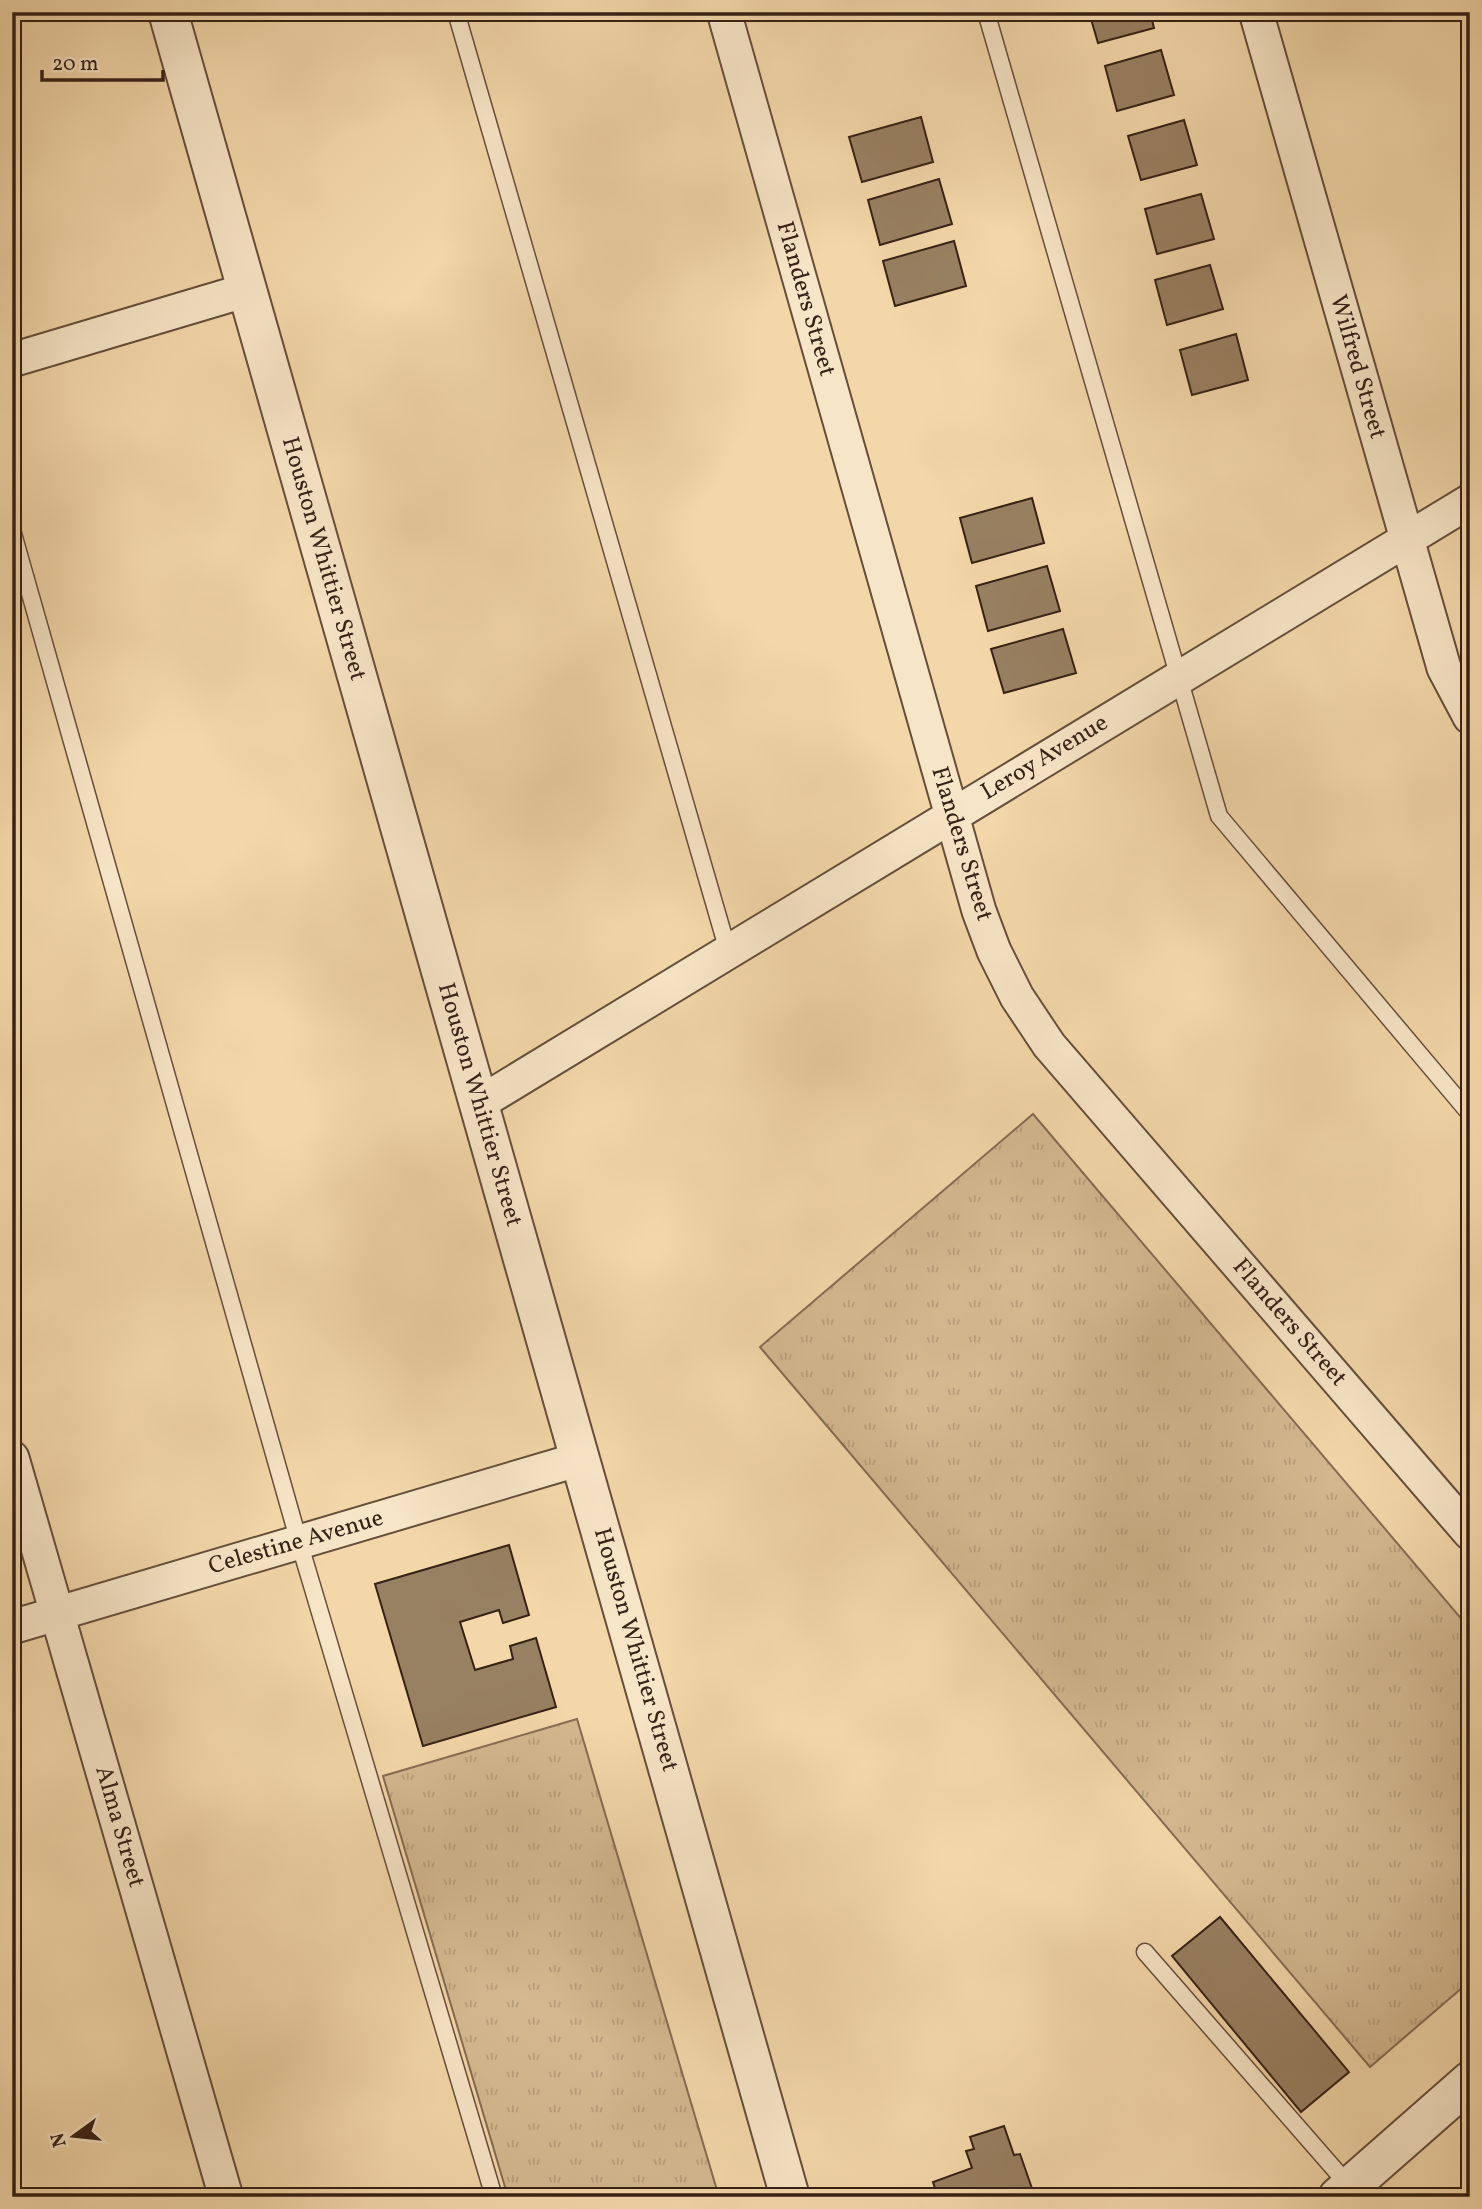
<svg xmlns="http://www.w3.org/2000/svg" width="1482" height="2209" font-family="Vollkorn,serif">
<style>
.grass{fill:url(#grass-tufts);stroke:#846c53;stroke-width:2}
.building{fill:#988062;stroke:#362116;stroke-width:2}
.lines{fill:none;stroke-linecap:round;stroke-linejoin:round}
.service-casing{stroke:#654e3b;stroke-width:19}
.minor-casing{stroke:#654e3b;stroke-width:37}
.tertiary-casing{stroke:#654e3b;stroke-width:42}
.service{stroke:#f7e5c7;stroke-width:16}
.minor{stroke:#f7e5c7;stroke-width:33}
.tertiary{stroke:#f7e5c7;stroke-width:38}
.labels{text-anchor:middle;dominant-baseline:central;stroke-width:5;stroke-linejoin:round;paint-order:stroke}
.street-label{font-size:24px;fill:#362116;stroke:#f7e5c7}
</style>
<defs>
<pattern id="grass-tufts" width="24" height="20" patternUnits="userSpaceOnUse" patternTransform="scale(1.75)"><rect width="24" height="20" fill="#d3b890"/><path d="M3 7l-1-3M5 7V3M7 7l1-3M15 17l-1-3M17 17v-4M19 17l1-3" fill="none" stroke="#b69e7b"/></pattern>
</defs>
<rect width="100%" height="100%" fill="#f3d7a9"/>
<filter id="stains"><feTurbulence type="fractalNoise" baseFrequency=".00286" numOctaves="4"/><feColorMatrix values="0 0 0 0 .2 0 0 0 0 .09 0 0 0 0 .02 0 0 0 .5 -.17"/></filter>
<radialGradient id="worn" r=".72"><stop offset=".6" stop-color="#630" stop-opacity="0"/><stop offset="1" stop-color="#630" stop-opacity=".3"/></radialGradient>
<path class="grass" d="M1033 1114 1470 1629V1981L1370 2067 760 1347Z
M577 1719 719 2197H508L383 1776Z"/>
<path class="building" d="M1089 12H1150L1154 28 1098 43Z
M1161 50 1174 95 1117 111 1105 66Z
M921 117 933 162 862 182 849 137Z
M1184 120 1197 165 1141 180 1128 136Z
M939 179 952 224 880 245 868 200Z
M1201 194 1214 239 1157 254 1145 209Z
M954 241 966 286 895 306 883 261Z
M1210 265 1223 309 1167 325 1155 280Z
M1236 334 1248 380 1192 395 1180 350Z
M1032 498 1044 543 972 563 960 518Z
M1047 566 1060 611 988 631 976 586Z
M1063 629 1076 673 1004 693 991 649Z
M509 1545 529 1615 503 1623 499 1610 460 1622 475 1670 513 1659 510 1646 536 1638 556 1707 423 1746 375 1584Z
M1220 1917 1349 2072 1301 2112 1172 1956Z
M1004 2126 1014 2155 1020 2154 1035 2197H938L933 2182 972 2168 966 2151 974 2149 970 2137Z"/>
<g class="lines">
<g class="service-casing">
<path id="service" d="M456 12 728 951
M986 12 1219 816 1470 1114
M12 530 299 1542 494 2197
M1145 1952 1350 2187"/>
</g>
<g class="minor-casing">
<path id="minor" d="M724 12 979 911 994 951 1017 997 1049 1045 1470 1533
M1256 12 1444 668 1470 717
M12 360 247 290
M478 1104 1470 501
M12 1458 226 2197
M12 1627 580 1459"/>
</g>
<g class="tertiary-casing">
<path id="tertiary" d="M168 12 790 2197
M1338 2197 1470 2081"/>
</g>
<use href="#service" class="service"/>
<use href="#minor" class="minor"/>
<use href="#tertiary" class="tertiary"/>
</g>
<g class="labels">
<g class="street-label">
<text transform="translate(805 299) rotate(74)">Flanders Street</text>
<text transform="translate(1357 367) rotate(74)">Wilfred Street</text>
<text transform="translate(323 559) rotate(74)">Houston Whittier Street</text>
<text transform="translate(1045 758) rotate(-31)">Leroy Avenue</text>
<text transform="translate(961 844) rotate(73)">Flanders Street</text>
<text transform="translate(479 1105) rotate(74)">Houston Whittier Street</text>
<text transform="translate(1289 1323) rotate(49)">Flanders Street</text>
<text transform="translate(296 1543) rotate(-16)">Celestine Avenue</text>
<text transform="translate(635 1650) rotate(74)">Houston Whittier Street</text>
<text transform="translate(119 1827) rotate(74)">Alma Street</text>
</g>
</g>
<rect width="1482" height="2209" fill="none" stroke="#f3d7a9" stroke-width="42"/>
<rect x="14" y="14" width="1454" height="2181" fill="none" stroke="#362116" stroke-width="3.5"/>
<rect x="21" y="21" width="1440" height="2167" fill="none" stroke="#362116" stroke-width="2"/>
<g transform="translate(74 2136) rotate(255)" stroke="#f7e5c7" stroke-width="5" paint-order="stroke">
<path d="M0-5L12 26L0 18L-12 26Z" fill="#362116"/>
<text y="-10" font-size="19" font-weight="bold" text-anchor="middle" fill="#362116">N</text>
</g>
<path d="M42 70v10h121v-10" fill="none" stroke="#362116" stroke-width="3.5"/>
<text x="52" y="70" font-size="21" fill="#362116" stroke="#f7e5c7" stroke-width="5" paint-order="stroke">20 m</text>
<rect width="100%" height="100%" filter="url(#stains)"/>
<rect width="100%" height="100%" fill="url(#worn)"/>
</svg>
